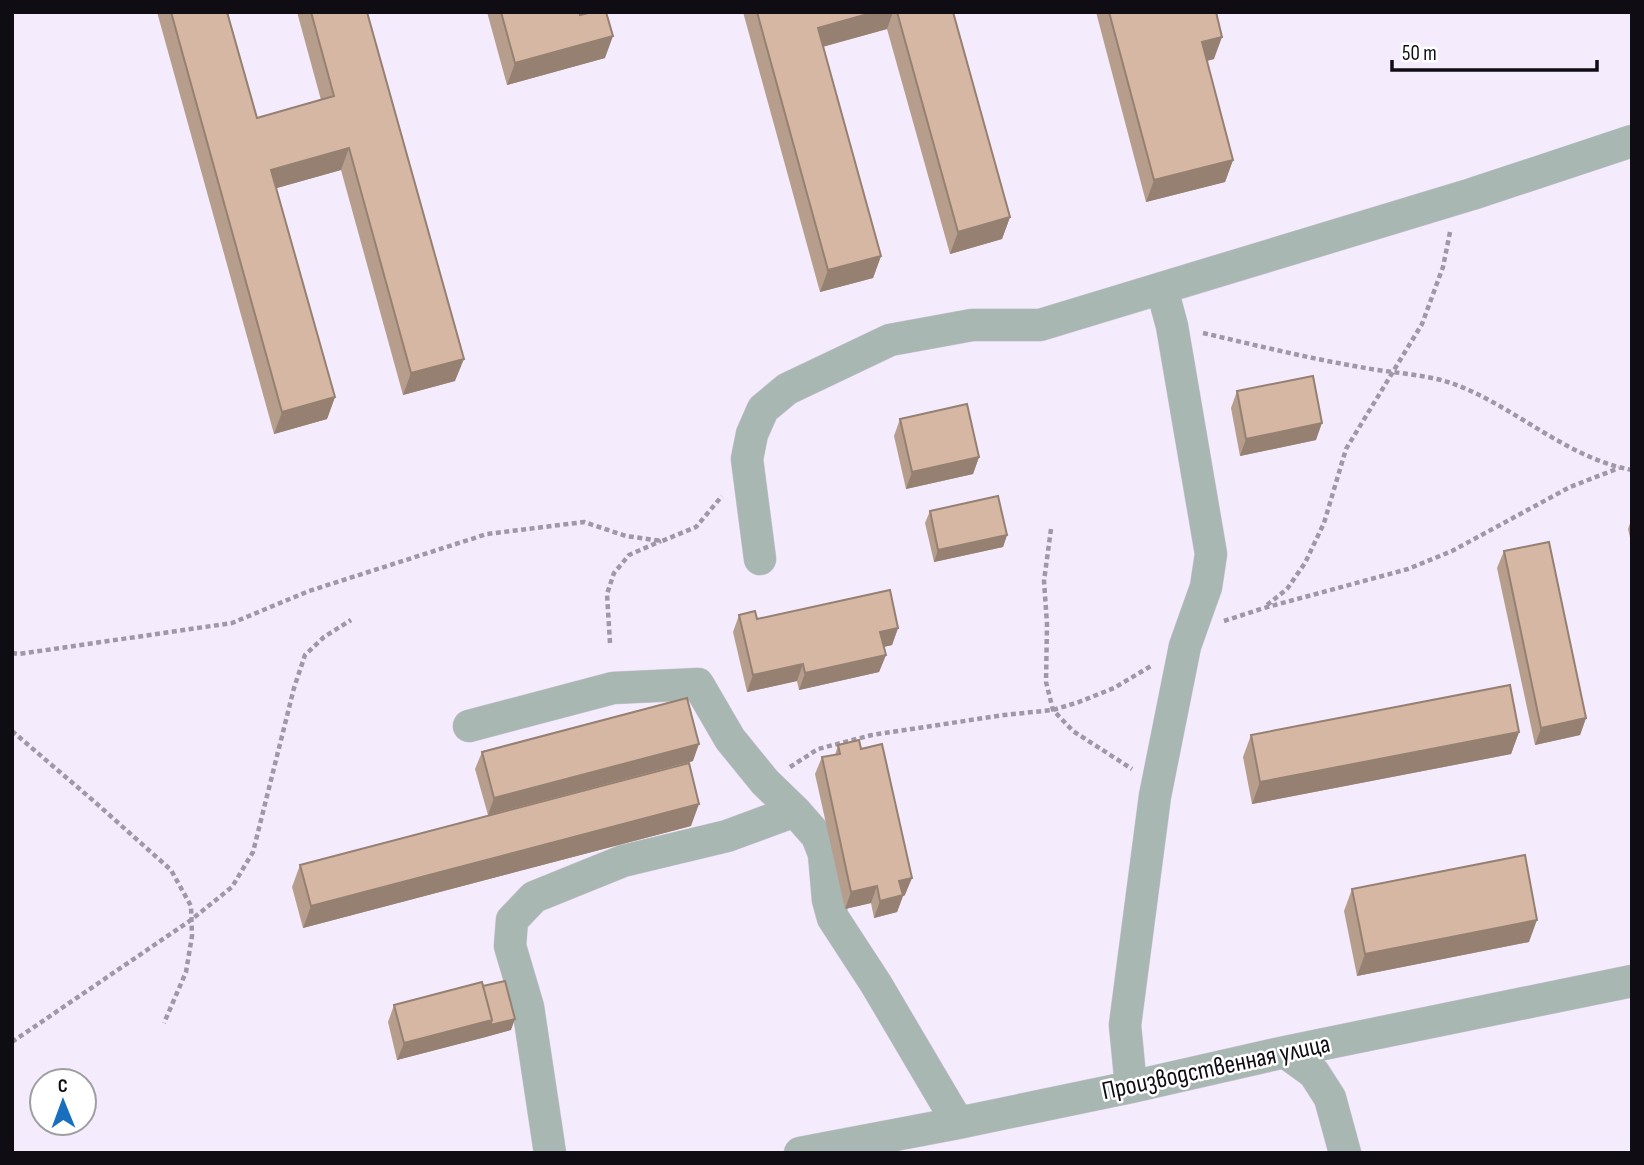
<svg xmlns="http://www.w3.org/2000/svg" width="1644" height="1165" font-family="'Sofia Sans Condensed',sans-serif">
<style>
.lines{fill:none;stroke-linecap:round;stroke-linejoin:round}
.minor-casing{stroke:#d0c7d8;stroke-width:33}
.path{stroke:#a098a6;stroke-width:4.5;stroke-dasharray:5 3.5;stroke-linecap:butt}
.minor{stroke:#a8b7b1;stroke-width:32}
.wall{fill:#b79d8c}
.shaded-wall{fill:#958072}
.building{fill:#d5b7a3;stroke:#958072;stroke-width:2}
.labels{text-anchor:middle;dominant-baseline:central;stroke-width:5;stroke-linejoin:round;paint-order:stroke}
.street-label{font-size:26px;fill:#100c13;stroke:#fff}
</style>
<rect width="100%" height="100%" fill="#f4ebfd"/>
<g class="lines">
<g class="minor-casing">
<path id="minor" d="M760 559 747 459 752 434 763 409 787 389 890 340 972 325H1040L1472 194 1632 141
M469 726 613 688 698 684 730 739 765 782 795 811 817 836 824 854 828 900 833 918 876 984 958 1123
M1285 1052 1314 1073 1330 1098 1345 1153
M1131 1087 1125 1025 1155 796 1185 646 1206 587 1211 554 1172 326 1162 289
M550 1153 528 1007 510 946 512 920 534 897 623 861 727 836 795 811
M800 1153 958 1123 1131 1087 1285 1052 1632 981"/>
</g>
<path class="path" d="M1203 333C1255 345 1307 358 1360 367 1390 373 1426 374 1454 384 1516 407 1566 458 1632 470
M1051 529 1044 581 1047 624 1046 682 1053 710 1073 731 1132 769
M1267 605 1287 589 1305 563 1324 523 1346 449 1422 324 1443 267 1450 232
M1224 621 1264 608 1408 569 1452 551 1570 487 1619 468
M610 643 607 594 614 573 629 555 661 541
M12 653 19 654 232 623 309 591 487 534 584 522 626 536 662 541 696 527 722 496
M12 731 96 803 171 870 191 906 192 936 186 972 164 1023
M790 767 818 749 872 735 1004 715 1053 710 1079 702 1114 688 1151 666
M12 1042 191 920 232 887 253 852 294 688 305 655 324 637 351 620"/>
<use href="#minor" class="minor"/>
</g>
<path class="wall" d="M157 12H227L257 118 321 100 297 12H367L455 381 403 395 341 170 276 188 335 397 327 419 274 434Z
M487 12H579L605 58 507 85Z
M743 12H953L1010 217 1002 239 950 254 887 29 823 47 881 256 873 278 820 292Z
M1096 12H1216L1214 59 1207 61 1233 160 1225 182 1146 202Z
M1237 391 1316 440 1240 456 1231 408Z
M900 419 979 457 973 474 906 489 894 436Z
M930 511 1007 535 1003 547 934 562 925 523Z
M1632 518V546L1628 529Z
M1504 551 1586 718 1580 735 1535 745 1497 568Z
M739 615 757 619 898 628 892 645 884 647 886 655 879 672 799 690 797 681 747 692 733 632Z
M1519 732 1511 754 1252 804 1243 757 1251 735Z
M838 745 861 749 905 895 903 896 897 912 874 918 871 903 845 909 815 774 822 757 835 755Z
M482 752 693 761 488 815 475 769Z
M691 826 303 928 292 887 300 865Z
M1352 889 1529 942 1357 976 1344 911Z
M483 986 511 1030 397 1060 388 1022 394 1005Z"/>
<path class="shaded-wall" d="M875 12H893L887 29 810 50 818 28Z
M613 36 605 58 507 85 515 63Z
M1222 37 1214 59 1194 64 1202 42Z
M349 148 341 170 263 192 271 170Z
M1233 160 1225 182 1146 202 1154 180Z
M1010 217 1002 239 950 254 958 232Z
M881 256 873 278 820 292 828 270Z
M464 359 455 381 403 395 411 373Z
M335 397 327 419 274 434 282 412Z
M1322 423 1316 440 1240 456 1246 439Z
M979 457 973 474 906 489 912 472Z
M1007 535 1003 547 934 562 938 550Z
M898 628 892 645 874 649 880 632Z
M886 655 879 672 799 690 805 673Z
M803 664 797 681 747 692 753 675Z
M1586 718 1580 735 1535 745 1541 728Z
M1519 732 1511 754 1252 804 1260 782Z
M699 744 693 761 488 815 494 798Z
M699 804 691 826 303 928 311 906Z
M912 878 905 895 903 896 897 912 874 918 880 901 899 881Z
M877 886 871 903 845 909 851 892Z
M1537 920 1529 942 1357 976 1365 954Z
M515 1019 511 1030 486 1037 490 1025Z
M492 1020 486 1037 397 1060 404 1043Z"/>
<path class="building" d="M171 12H227L257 118 334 96 311 12H367L464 359 411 373 349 148 271 170 335 397 282 412Z
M501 12H579L580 15 592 12H606L613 36 515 63Z
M757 12H875L818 28 881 256 828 270Z
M897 12H953L1010 217 958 232Z
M1109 12H1216L1222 37 1202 42 1233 160 1154 180Z
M1313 376 1322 423 1246 439 1237 391Z
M967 404 979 457 912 472 900 419Z
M998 496 1007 535 938 550 930 511Z
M1549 542 1586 718 1541 728 1504 551Z
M890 590 898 628 880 632 886 655 805 673 803 664 753 675 739 615 755 611 757 619Z
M1510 685 1519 732 1260 782 1251 735Z
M687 698 699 744 494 798 482 752Z
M859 740 861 749 882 744 912 878 899 881 903 895 880 901 877 886 851 892 822 757 840 754 838 745Z
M689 763 699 804 311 906 300 865Z
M1525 855 1537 920 1365 954 1352 889Z
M505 981 515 1019 490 1025 492 1020 483 986Z
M482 982 492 1020 404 1043 394 1005Z"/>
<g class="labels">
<g class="street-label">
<text transform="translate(1216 1068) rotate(-12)">Производственная улица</text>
</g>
</g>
<rect width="1644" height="1165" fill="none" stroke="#100c13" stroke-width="28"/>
<g transform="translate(63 1102) rotate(359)"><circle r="33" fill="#ffffff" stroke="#9f9ea1" stroke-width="2"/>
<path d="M0-5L12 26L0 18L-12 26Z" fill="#176fbd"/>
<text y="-10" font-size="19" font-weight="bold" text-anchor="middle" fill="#100c13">С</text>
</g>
<path d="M1392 60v10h205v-10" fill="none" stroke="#100c13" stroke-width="3.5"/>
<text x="1402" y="60" font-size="21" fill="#100c13" stroke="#ffffff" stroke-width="5" paint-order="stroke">50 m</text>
</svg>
